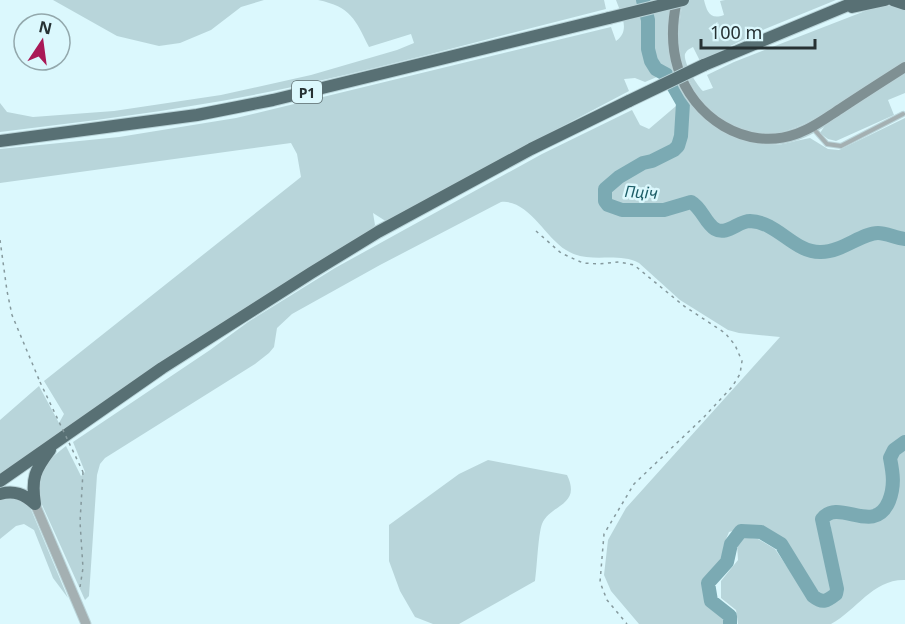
<svg xmlns="http://www.w3.org/2000/svg" width="905" height="624" font-family="'Noto Sans',sans-serif">
<style>
.green{fill:#b8d5da}
.lines{fill:none;stroke-linecap:round;stroke-linejoin:round}
.river{stroke:#7baab3;stroke-width:14}
.service-casing{stroke:#bad4d9;stroke-width:6}
.tertiary-casing{stroke:#bad4d9;stroke-width:11}
.secondary-casing{stroke:#bad4d9;stroke-width:13}
.trunk-casing{stroke:#bad4d9;stroke-width:14}
.path{stroke:#85999d;stroke-width:1.5;stroke-dasharray:3 4.5;stroke-linecap:butt}
.service{stroke:#a4b0b2;stroke-width:4}
.tertiary{stroke:#a4b0b2;stroke-width:9}
.secondary{stroke:#7f9093;stroke-width:10}
.trunk{stroke:#587074;stroke-width:12}
.trunk-bridge-casing{stroke:#bad4d9;stroke-width:14;stroke-linecap:butt}
.path-bridge{stroke:#85999d;stroke-width:1.5;stroke-dasharray:3 4.5;stroke-linecap:butt}
.trunk-bridge{stroke:#587074;stroke-width:12}
.labels{text-anchor:middle;dominant-baseline:central;stroke-width:5;stroke-linejoin:round;paint-order:stroke}
.shield{fill:#dbf8fd;stroke:#5c6d70;stroke-width:1.5}
.shield-label{font-size:14px;font-weight:bold;fill:#263133}
.water-label{font-size:16px;font-style:italic;fill:#1b5c66;stroke:#dbf8fd}
</style>
<rect width="100%" height="100%" fill="#dbf8fd"/>
<path class="green" d="M53 0H264L241 7 211 30 180 43 159 46 117 36Z
M318 0H604L606 9C502 35 398 64 292 87 196 108 98 120 0 132V103L7 112 33 117 114 111 221 95 311 75 397 50 414 43 411 34 369 47C355 19 351 7 318 0Z
M616 0H640C646 24 644 47 651 70L664 74 645 82 635 78 624 79 629 91 470 175 388 221 384 220 373 213 375 225 368 234 334 252 166 358 0 476V420L39 386 59 423 64 414 44 381 301 177 297 154 291 143 0 183V149L119 137 236 118 611 27 616 41C631 31 621 14 616 0Z
M647 0H673L669 21 689 100C712 115 744 145 772 145 785 145 797 140 810 138L828 149 839 150 905 118V580C873 579 857 610 831 624H738L736 610 721 598V581L738 560 737 544 742 537 758 539 775 549 811 602C825 608 837 604 840 588L829 516 818 514 832 588 831 594C824 598 820 597 814 593 794 557 779 517 729 532L724 544 723 559 703 584 706 603 723 616 725 624H639L611 591 604 575 608 540 626 508 780 337 739 333 728 330 680 300 639 263C616 251 589 265 566 250 545 237 528 199 501 202L380 265 292 314 277 328 274 347 269 353 255 364 105 458 100 464 97 475 89 596 85 600 39 498C33 471 48 461 66 446L81 476 85 472 73 442 210 350 248 322 335 268 542 154 632 110 640 125 649 129 676 106 686 112 687 102 666 70 657 67 649 41 652 24Z
M683 0H704C707 12 710 20 724 15L720 1 725 0H836L765 29 700 61 693 47C689 49 687 50 685 54 683 62 697 86 703 91L713 88 707 75 734 62 878 6C888 5 896 5 905 11V61C887 75 867 86 847 99 826 111 806 126 782 132 727 144 682 93 679 41 678 27 681 13 683 0Z
M905 73V93L888 100 894 115 836 141 828 139 820 133 826 124Z
M488 460 567 475C582 506 550 504 542 524 538 535 537 568 535 581L459 624H433L415 617 400 591 389 561V525L459 474Z
M14 497 30 507 68 598 53 578 34 530 24 524 16 526 0 539V499Z"/>
<g class="lines">
<path class="river" d="M643 0 648 20V49L651 61 656 69 667 75 683 103 681 136 678 146 674 150 652 161 643 163 619 177 605 189V201L608 205 622 210H664L691 202C702 208 705 223 715 229 727 236 738 221 750 221 778 222 794 253 821 252 842 252 862 233 878 233 886 233 896 238 905 239
M730 624V616L711 601 708 583 727 562 731 544 741 531 761 532 781 544 813 596C823 604 827 601 836 594L837 589 822 519C839 497 874 537 889 501 895 486 893 473 890 458L894 450 905 442"/>
<g class="service-casing">
<path id="service" d="M812 127 827 144 841 146 903 114"/>
</g>
<g class="tertiary-casing">
<path id="tertiary" d="M35 504 86 624"/>
</g>
<g class="secondary-casing">
<path id="secondary" d="M677 0C672 22 671 46 678 68 692 117 746 152 796 134 812 129 826 118 840 109 861 95 883 81 905 67"/>
</g>
<g class="trunk-casing">
<path id="trunk" d="M893 0 905 4
M852 7 885 0
M704 65 860 0
M0 141 197 115 273 100 609 18
M0 481 162 368 311 273 378 232 531 149 629 101
M0 494C14 490 24 494 35 504
M35 504C31 478 35 470 50 450"/>
</g>
<path class="path" d="M536 231 561 253 583 263 599 264 619 262 634 265 684 306 725 333 735 345 742 361 740 374 732 387 704 417 634 484 604 534 600 582 607 600 627 624
M0 240 7 291 12 315 40 382
M80 587 83 568 80 522 83 472"/>
<use href="#service" class="service"/>
<use href="#tertiary" class="tertiary"/>
<use href="#secondary" class="secondary"/>
<use href="#trunk" class="trunk"/>
<g class="trunk-bridge-casing">
<path id="trunk-bridge" d="M609 18 683 0
M629 101 704 65"/>
</g>
<path class="path-bridge" d="M40 382 83 472"/>
<use href="#trunk-bridge" class="trunk-bridge"/>
</g>
<g class="labels">
<rect class="shield" x="292" y="81" width="30" height="22" rx="4.5"/>
<g class="shield-label">
<text x="307" y="92">Р1</text>
</g>
<g class="water-label">
<text transform="translate(641 192) rotate(3)">Пціч</text>
</g>
</g>
<g transform="translate(42 42) rotate(13)"><circle r="28" fill="#dbf8fd" stroke="#93a8ac" stroke-width="1.5"/>
<path d="M0-4.5L10 22L0 15L-10 22Z" fill="#a91956"/>
<text y="-9" font-size="16" font-weight="bold" text-anchor="middle" fill="#263133">N</text>
</g>
<path d="M701 39v9h114v-9" fill="none" stroke="#263133" stroke-width="3"/>
<text x="710" y="39" font-size="18" fill="#263133" stroke="#dbf8fd" stroke-width="4.5" paint-order="stroke">100 m</text>
</svg>
